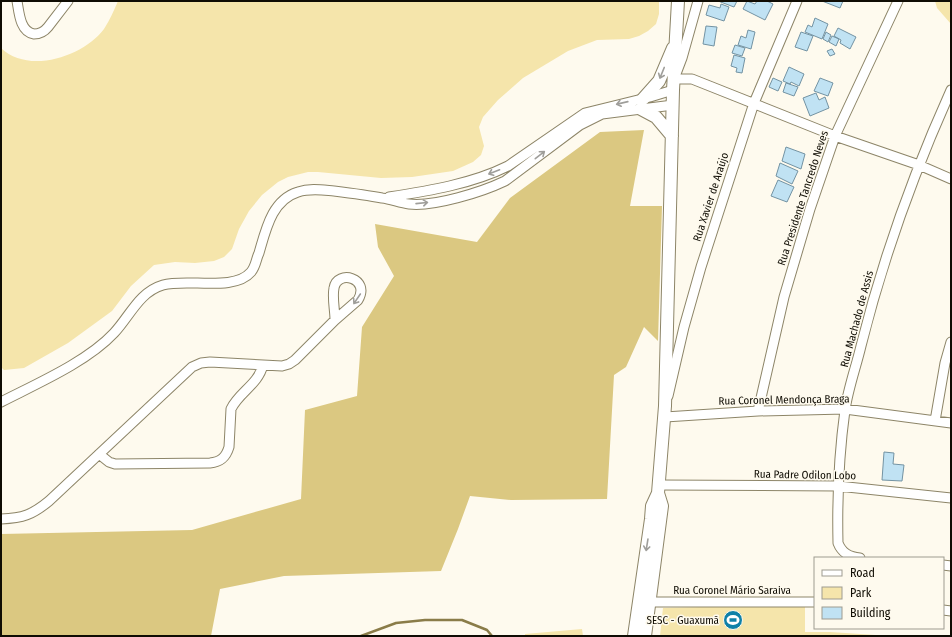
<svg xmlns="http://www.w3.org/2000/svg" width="952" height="637" font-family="'Fira Sans Condensed',sans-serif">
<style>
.green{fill:#f5e5ab}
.forest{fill:#dbc881}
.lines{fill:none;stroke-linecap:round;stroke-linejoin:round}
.stream{stroke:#8a7c48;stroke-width:2.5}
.building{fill:#c0e2f3;stroke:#7393a3}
.minor-casing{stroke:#8d8568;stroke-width:11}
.major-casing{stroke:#8d8568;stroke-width:14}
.minor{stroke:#fff;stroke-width:9}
.major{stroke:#fff;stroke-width:12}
.oneway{stroke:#9f9e9a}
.labels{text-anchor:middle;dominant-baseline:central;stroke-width:3;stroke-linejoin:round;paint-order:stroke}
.street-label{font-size:11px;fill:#0f0c03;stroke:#fefaee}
.poi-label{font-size:11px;fill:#0f0c03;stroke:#fefaee;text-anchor:end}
</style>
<rect width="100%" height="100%" fill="#fefaee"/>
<path class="green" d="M118 1H659V14L656 24 648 31 639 36 629 39 597 40 568 51 523 78 498 100 483 117 479 127 484 146 481 155 473 162 453 171 412 177 381 178 318 172H308L288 177 278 182 262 195 249 211 239 229 232 249 224 257 214 261 195 263 175 262 154 265 131 286 112 311 68 343 24 368 4 370 1 367V48C29 75 84 56 104 29 110 20 114 10 118 1Z
M935 1H951V24L937 8Z
M805 604V632H830L891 636H660L663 608Z
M582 629 583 636H525V634Z"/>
<path class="forest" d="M644 130 630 206H662L658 341 644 327 626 367 614 375 607 499 511 500 470 496 458 529 441 571 284 576 220 589 211 636H1V534L192 530 301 499 305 410 357 396 362 327 394 276 378 247 375 224 477 242 510 198 600 132Z"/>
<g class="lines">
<path class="stream" d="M361 636 396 623 425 620H462L487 630 492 636"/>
</g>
<path class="building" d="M718 1H737L734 7Z
M747 1 755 4 757 1H767L773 4 765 20 743 9Z
M822 1H843L840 8Z
M721 4 729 7 724 21 706 15 709 5 720 8Z
M815 18 828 24 822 39 805 32 808 25 812 27Z
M706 26 717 27 714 46 703 44Z
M838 28 856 37 850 49 840 43 841 40 834 36Z
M748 30 755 32 751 49 738 45 741 36 746 38Z
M801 32 813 36 807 51 795 47Z
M826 32 831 35 828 42 823 39Z
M832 36 839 39 836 46 829 42Z
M735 45 745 48 742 56 732 53Z
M832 49 835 54 830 56 827 51Z
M734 55 745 58 742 73 736 72 737 68 731 66Z
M789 67 804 74 799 86 791 82 790 84 783 81Z
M773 78 782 82 778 91 769 87Z
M820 78 833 83 828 96 814 91Z
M786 83 798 87 794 96 783 92Z
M816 93 819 100 825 97 829 108 810 116 803 98Z
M786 147 805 154 801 169 782 161Z
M780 163 798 171 792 184 776 176Z
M778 180 794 187 787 202 771 196Z
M884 452 894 453 893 464 904 465 902 481 882 480Z"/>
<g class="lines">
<g class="minor-casing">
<path id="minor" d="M17 1C19 12 20 32 34 34 40 34 44 32 48 27L68 1
M698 1 682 58 674 79H692L835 136 919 165 951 179
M389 197C428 191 472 184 508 166L585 113 650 97 673 90
M668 396 684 327 701 267 754 103 797 1
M1 402C36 384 87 362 114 333 130 316 139 292 163 285 187 278 234 292 251 272 256 266 256 259 259 253 266 229 272 200 298 192 310 188 322 190 334 191 350 193 366 195 382 198 391 199 400 203 409 204 434 207 482 192 505 181L580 125 602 114 673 105
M758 411 784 297 810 209 835 136 898 1
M665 417 758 411 845 409 951 423
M935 421 945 363 951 342
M99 454 109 462 115 464 210 463C221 462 226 457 229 447L231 409C239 392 258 385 263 365
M659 485 838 486 951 498
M1 519C23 518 32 515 49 501L192 367 201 363 210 362 282 366 289 364 295 360 335 320 358 300C371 278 337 269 334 288 332 298 335 310 335 320
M860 558C849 557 842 553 838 543 837 499 839 454 845 410 848 389 856 367 861 346 883 258 914 172 951 90
M943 565 951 566
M650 602H815
M943 610 951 611"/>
</g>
<g class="major-casing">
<path id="major" d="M643 99 659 81 673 48
M641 109 656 117 672 136
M634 636 651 519 652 506 658 493
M645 636 662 506 658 493 665 406 673 90 678 1"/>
</g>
<use href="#minor" class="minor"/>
<use href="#major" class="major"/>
</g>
<defs><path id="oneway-shaft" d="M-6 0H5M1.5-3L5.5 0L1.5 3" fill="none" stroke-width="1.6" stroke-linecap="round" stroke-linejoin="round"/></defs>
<g class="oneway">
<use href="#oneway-shaft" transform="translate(662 73) rotate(112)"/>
<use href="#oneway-shaft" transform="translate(622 103) rotate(167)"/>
<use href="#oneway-shaft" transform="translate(540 155) rotate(-38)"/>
<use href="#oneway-shaft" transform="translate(494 172) rotate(159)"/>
<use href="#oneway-shaft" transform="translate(422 203) rotate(-6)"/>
<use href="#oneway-shaft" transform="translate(357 299) rotate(124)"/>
<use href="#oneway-shaft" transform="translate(647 545) rotate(99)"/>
</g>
<defs>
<g id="stadium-disc" transform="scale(1)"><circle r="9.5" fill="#0f81a8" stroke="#fefaee"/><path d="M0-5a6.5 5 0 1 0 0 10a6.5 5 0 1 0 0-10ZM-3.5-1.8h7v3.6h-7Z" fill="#fff"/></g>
</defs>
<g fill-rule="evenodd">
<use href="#stadium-disc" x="733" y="620"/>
</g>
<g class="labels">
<g class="street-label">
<text transform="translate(711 197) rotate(-72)">Rua Xavier de Araújo</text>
<text transform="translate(803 198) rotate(-72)">Rua Presidente Tancredo Neves</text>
<text transform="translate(857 319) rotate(-75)">Rua Machado de Assis</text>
<text transform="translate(784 400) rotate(-1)">Rua Coronel Mendonça Braga</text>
<text transform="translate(805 475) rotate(1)">Rua Padre Odilon Lobo</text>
<text x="732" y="590">Rua Coronel Mário Saraiva</text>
</g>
<g class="poi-label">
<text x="719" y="620">SESC - Guaxumã</text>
</g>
</g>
<rect width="952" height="637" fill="none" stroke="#0f0c03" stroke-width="4"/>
<rect x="814" y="557" width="130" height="72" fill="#fefaee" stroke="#9e9b90"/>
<rect x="822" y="570" width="20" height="6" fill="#ffffff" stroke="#9e9b90"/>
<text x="850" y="577" font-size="12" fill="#0f0c03">Road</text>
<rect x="822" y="587" width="20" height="12" fill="#f5e5ab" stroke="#9e9b90"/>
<text x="850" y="597" font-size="12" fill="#0f0c03">Park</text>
<rect x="822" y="607" width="20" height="12" fill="#c0e2f3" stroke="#9e9b90"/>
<text x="850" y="617" font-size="12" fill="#0f0c03">Building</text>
</svg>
